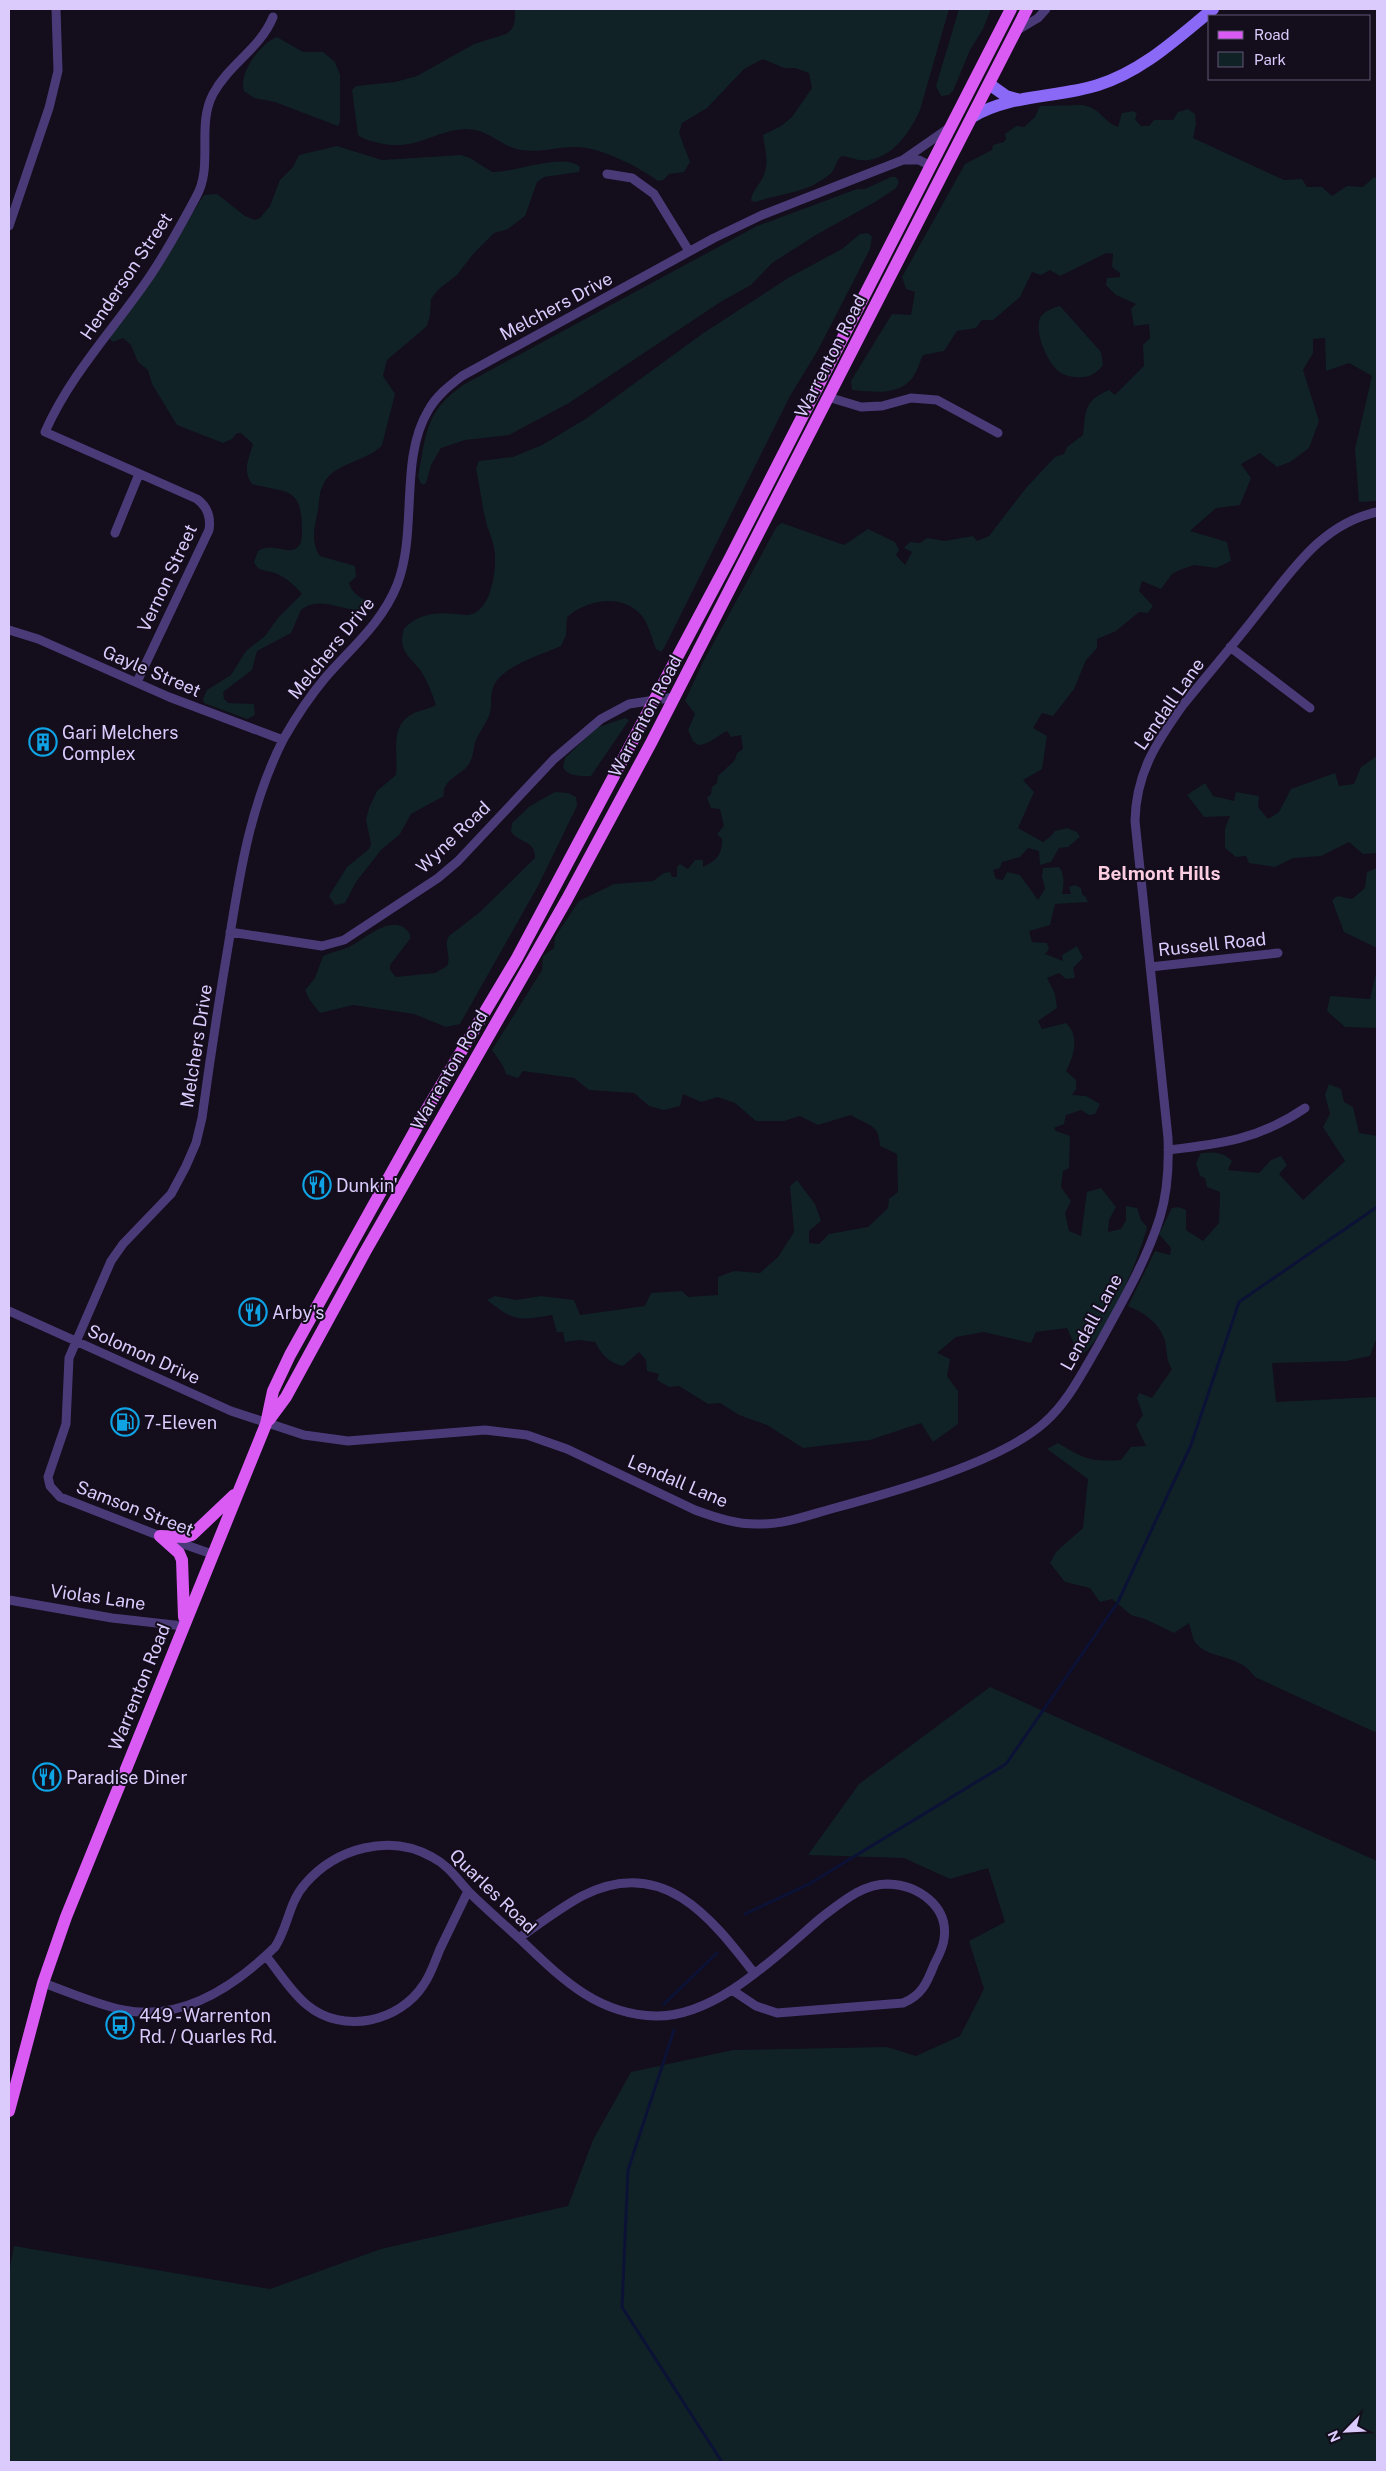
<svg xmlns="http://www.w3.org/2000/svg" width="1386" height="2471" font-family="'Public Sans',sans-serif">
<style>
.green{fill:#102226}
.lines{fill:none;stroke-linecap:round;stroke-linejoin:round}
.stream{stroke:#0b1236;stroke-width:3}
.street{stroke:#4a3b78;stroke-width:9}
.secondary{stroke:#8969f5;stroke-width:12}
.primary{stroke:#da5af4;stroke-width:12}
.labels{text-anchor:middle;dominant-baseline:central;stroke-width:4;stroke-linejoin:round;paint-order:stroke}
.street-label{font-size:18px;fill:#dbcbfc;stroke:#130d1c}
.poi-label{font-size:18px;fill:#dbcbfc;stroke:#130d1c;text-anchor:start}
.neighbourhood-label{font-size:19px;font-weight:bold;fill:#fccde1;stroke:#130d1c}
</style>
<rect width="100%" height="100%" fill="#130d1c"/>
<path class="green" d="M515 9H949L920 110C910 132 894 156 869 160 860 162 850 157 842 156 835 160 836 170 829 175 803 195 783 192 756 202L751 201C752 189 762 183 765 172 769 159 764 147 763 135L781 126 792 117 812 88 809 73 795 68H784L763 59 744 69 707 108 682 123 679 133 690 162 684 172 669 174 663 180 658 181C639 167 602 148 578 147 559 146 540 153 521 150 501 147 490 129 465 129 432 131 416 152 379 143 371 141 365 140 358 135L352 90 356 86 395 82 417 76 474 44 506 34C516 28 515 19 515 9Z
M959 9H991L983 29 970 50 953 91 949 95 941 96 936 86Z
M277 37 303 52H323L335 62 340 75V122L338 126 275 102 254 98 244 91C238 73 261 43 277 37Z
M1083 105C1103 110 1101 120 1118 127L1122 113 1134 111 1137 114 1135 119 1141 126H1149L1154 120H1173L1178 112 1188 109 1195 114 1196 124 1193 138 1284 180 1302 179 1307 187H1322L1332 196 1347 186 1363 187 1374 177 1377 178V501L1359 502 1355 449 1372 376 1349 363 1326 371 1325 338 1313 339V353L1303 370 1319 421 1309 448 1290 462 1277 467 1260 453 1241 464 1251 478 1240 505 1216 508 1190 531 1227 542 1231 561 1216 568 1194 565 1182 569 1172 574 1161 589 1142 581 1139 591 1153 606 1148 613 1139 612 1116 631 1097 639V648L1086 660 1074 689 1053 716 1042 713 1033 728 1047 736 1042 769 1023 780 1034 792 1018 828 1043 842 1050 837 1055 831 1067 828 1077 832 1080 837 1068 847 1059 848 1051 862 1040 865 1039 851 1028 848 1020 857 1002 862 1000 868 993 870 996 879 1003 880 1007 872 1020 875 1038 900 1045 889 1042 876 1043 868 1059 867C1065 875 1064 884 1062 894H1071L1069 887 1075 885 1081 888 1082 894 1086 897 1088 902 1055 904 1050 925 1029 931 1032 942 1047 943 1049 949 1045 954 1063 961 1062 955 1077 946 1083 958 1073 968 1075 978 1066 979 1059 973 1047 978 1055 994 1057 1008 1038 1021 1042 1029 1066 1023C1080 1036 1074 1056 1066 1071L1076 1080V1089L1072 1095 1086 1096 1100 1104 1095 1114 1089 1115 1081 1110 1066 1115 1064 1124 1054 1128 1056 1131 1070 1136 1069 1168 1063 1171 1061 1187 1071 1201 1065 1213 1069 1231 1081 1236 1087 1192 1101 1188 1116 1207 1109 1220 1108 1232 1121 1229 1126 1220V1206L1137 1208 1141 1220 1147 1227C1140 1257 1105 1340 1080 1356L1067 1328 1036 1332 1031 1343 984 1332 956 1337 937 1353 950 1359 947 1376 958 1391V1424L933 1442 921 1423 870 1440 803 1448 767 1425 739 1415 720 1403 708 1404 679 1386 669 1387 657 1380 659 1374 647 1371 646 1360 639 1352 623 1366C609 1363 602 1355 595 1342L579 1340 565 1342 563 1332H557L552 1315C517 1321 514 1321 487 1300L495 1296 516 1300 541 1296 574 1300 580 1315 645 1306 651 1293 682 1291 688 1297 718 1295V1277L734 1271 760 1273 778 1257 794 1232 790 1186 797 1180 815 1204 821 1221 809 1231V1243L819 1244 829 1234 868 1227 888 1208 889 1199 898 1192 897 1154 880 1146C879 1123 868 1126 851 1115L818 1125 800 1116 784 1121H756L735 1103 718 1097 701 1102 683 1094 680 1106 664 1110 649 1106 634 1093 589 1090 574 1078 523 1071 518 1078 506 1074 503 1066 492 1050 542 970 543 956 554 948 555 937 579 901 614 884 653 881 664 873 670 872 672 877H677V867L680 864 688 869 695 860H703V867C717 860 722 855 722 839L717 834 724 826 720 809 711 808 707 798 711 794 712 787 717 783 718 776 735 760 737 753 743 749 741 735 731 737 727 731C717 736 708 745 698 745L693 741 688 730 695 714 685 701 703 662 777 526 782 523 844 545 868 529 895 542 899 550 896 555 905 565 912 552 904 548 910 542 920 543 927 538 945 541 973 536 977 541 989 536 1026 488 1055 457 1064 454 1067 447 1083 435C1086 409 1084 401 1109 390L1115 395 1144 366 1143 345 1150 338 1149 324 1134 326 1131 309 1136 304 1116 295 1106 285 1107 278 1120 277V273L1112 267 1113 254 1106 253 1060 276 1050 270 1041 275 1032 272 1020 297 993 320H982L976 328 957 331 944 351 923 355C920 362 917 371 913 377 900 396 872 392 852 390L851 381 892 314 911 315 915 292 906 289 902 277 965 164 992 150 993 145 1004 142 1006 139 1005 134 1016 126 1024 127 1035 117 1040 106Z
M337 146 382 160 461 155 470 158 492 172C514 173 564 152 580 167L579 172 544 177 537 182 525 216 508 229 494 233 474 253 457 275 439 289 431 299 430 315 427 326 387 360 383 376 395 394 382 445C366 463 333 462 323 485 318 494 320 505 317 515 314 530 311 542 320 556L355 566 356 577 349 583C354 597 363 598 374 605L375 608C350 618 323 592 301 610L291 633 257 651 252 670 223 692 224 699 228 703 254 704 255 715 247 719 204 703 203 699 207 690 231 675 246 651 265 636 278 618 302 594C296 586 285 577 275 573 267 570 258 572 254 562L258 551C273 542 284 554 295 549 302 545 302 539 302 532 302 485 288 494 252 484 242 471 249 458 253 444L241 433H237L232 439 223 443 177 425 152 384 148 370 138 362 131 345 123 338 113 342 109 338 151 279 204 195 217 194 245 216 255 220 260 218 270 206 280 180 293 167 299 155Z
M891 177H896L899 182 896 188 875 202 816 235 772 263 751 285 722 301 569 403 509 435 465 440 441 448 431 465 426 483 423 485 420 482 418 476C427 433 424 413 463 385L757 226 857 189H865Z
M868 233 872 237 870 249 818 350 790 396 664 648 661 652 656 649C652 639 649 625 642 616 623 593 588 599 567 617L566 635 561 646C541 655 517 661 500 677 488 689 493 699 490 713 487 722 480 731 476 740 473 747 474 755 470 762 464 775 441 779 444 796L411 814 400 834 381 850 356 882 345 903 335 905 329 896 347 867 369 849 371 844 366 820 369 808 377 791 396 775C399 753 388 726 414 713 421 710 429 709 436 705 432 693 427 681 421 671 410 657 397 650 404 629 420 611 442 612 464 615 490 617 496 574 495 556 495 544 489 533 486 522 482 505 480 487 476 469L479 461 513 457 542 445 587 418 702 334 788 278 842 249 860 234Z
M1060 306 1101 352 1103 365C1098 372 1092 376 1084 377 1076 378 1068 377 1061 373 1048 365 1034 333 1040 318 1043 312 1054 307 1060 306Z
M625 718 629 720 591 776C581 776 568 777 563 767L565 758 596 728Z
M1377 756V853L1363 854 1349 842 1321 856 1293 858 1275 867 1249 863 1246 856 1236 857 1225 848V829L1230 816 1204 817 1187 795 1205 783 1213 796 1234 801 1236 792 1259 796 1258 807 1268 819 1279 812 1291 789 1335 773 1339 786 1354 784 1361 767Z
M555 792 568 793 576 797 577 806 538 886 460 1024 446 1027 414 1014 353 1005 320 1013 309 999 305 990 315 978 323 956C331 952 340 951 349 947 365 939 395 910 410 934V939L390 965V970L396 977 435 973 447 966C452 956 443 946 449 936L480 912 535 858C536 841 520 843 511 832L512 823 530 806Z
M1377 868V948L1344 932 1332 900 1338 896 1352 899 1365 888 1367 872Z
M1377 969V1028L1345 1027 1327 1011 1330 996 1370 999Z
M1329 1084 1341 1089 1344 1102 1353 1107 1359 1133 1377 1136V1337L1370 1356 1346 1361 1272 1363 1276 1402 1377 1397V1733L1255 1677C1238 1652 1209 1661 1195 1642 1192 1637 1191 1629 1189 1623L1174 1633 1145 1619 1131 1615 1112 1599 1100 1602 1090 1588 1065 1582 1050 1563 1056 1552 1083 1528 1088 1479 1047 1449 1058 1443C1084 1459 1091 1462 1121 1460L1131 1447 1146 1446 1136 1425 1143 1415 1137 1398 1139 1393 1152 1398 1172 1369C1165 1359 1168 1349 1164 1338 1158 1322 1143 1312 1128 1306L1155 1251 1170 1255 1171 1248 1159 1234 1172 1208 1179 1207 1186 1210V1230L1203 1241 1219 1223 1220 1192 1207 1187 1205 1178 1200 1176 1196 1163 1201 1153C1214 1152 1223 1152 1232 1161L1228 1170 1259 1173 1271 1160 1281 1156 1287 1165 1279 1174 1303 1200 1345 1161 1323 1127 1330 1114 1325 1095Z
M990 1687 1377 1861V2462H9V2272L14 2246 270 2289 381 2249 568 2206 593 2140 631 2072 733 2050 887 2047 916 2056 960 2036 984 1989 969 1941 1005 1922 988 1868 950 1879 904 1858 808 1855 859 1784Z"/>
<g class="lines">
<path class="stream" d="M745 1914 809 1884 1006 1764 1118 1602 1191 1445 1239 1302 1377 1207
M664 2004 717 1953
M674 2030 628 2170 622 2307 722 2462"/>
<path class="street" d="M1016 31 1038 18 1046 9
M903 160H919L931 166
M607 174 632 178 654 194 689 251
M9 226 49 108 58 71 56 9
M828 397 861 407 882 406 911 398 937 400 998 433
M115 533 139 474
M9 630 38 639 169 697 283 740
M1230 647 1310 708
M137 682 209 530C211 517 208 507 197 499L45 432C70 375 113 330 148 279 166 253 181 225 196 197 214 166 196 126 213 94 229 64 260 49 273 17
M230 932 322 946 344 940 438 878 458 861 554 759 601 719 629 704 675 697
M1150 967 1278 953
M1168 1150C1221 1144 1260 1139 1305 1108
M9 1311 231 1411 304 1435 348 1441 485 1430 527 1435 567 1449 695 1510C717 1518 738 1525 761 1524 785 1524 809 1515 831 1509 890 1493 999 1463 1044 1423 1068 1402 1082 1373 1098 1346 1121 1304 1146 1262 1160 1217 1168 1191 1169 1164 1168 1138L1135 821C1136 773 1156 743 1183 705 1208 674 1234 644 1258 613 1292 571 1321 524 1377 512
M212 1554 160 1536 60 1497 50 1486 48 1477 66 1424 69 1358 111 1261 123 1244 171 1194 186 1166 196 1143 202 1118C210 1059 219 1000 229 941 240 871 251 802 284 738 296 717 310 696 325 678 351 648 382 623 397 585 418 532 399 459 428 411 436 396 449 386 462 376L714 238 762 215 903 160 949 128
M9 1600 112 1618 183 1626
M519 1938C539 1924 560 1908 582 1896 662 1855 710 1916 754 1973
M266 1956C279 1972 291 1992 307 2005 343 2035 400 2022 424 1984 431 1974 435 1961 440 1949 449 1930 459 1910 468 1891
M43 1983C69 1992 95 2004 123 2010 182 2022 234 1987 275 1947 288 1927 289 1902 305 1884 336 1848 390 1833 432 1857 448 1865 457 1879 469 1892 486 1909 504 1924 521 1940 561 1978 597 2015 656 2016 717 2017 778 1954 822 1917 842 1902 862 1884 888 1884 918 1885 949 1906 944 1939 943 1948 938 1957 934 1965 927 1983 921 1996 903 2003L777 2013 756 2006 732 1990"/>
<path class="secondary" d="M989 84 1006 96 1020 100
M972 117C1010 94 1057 98 1098 85 1143 71 1177 38 1213 9"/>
<path class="primary" d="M269 1420 286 1397 365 1252 567 899 651 743 1027 9
M160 1536 179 1553 182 1560 184 1617
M160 1536 185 1537 192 1535 234 1495
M9 2111 43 1983 66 1917 266 1424 273 1391 290 1355 427 1109 517 958 730 558 1011 9"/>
</g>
<defs>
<g id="building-ring" transform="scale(1.4375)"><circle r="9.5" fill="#130d1c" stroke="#0fa3e4" stroke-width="1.5"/><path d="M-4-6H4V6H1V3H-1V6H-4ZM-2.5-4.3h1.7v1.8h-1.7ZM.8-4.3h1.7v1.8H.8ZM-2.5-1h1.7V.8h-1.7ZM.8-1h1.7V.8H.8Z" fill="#0fa3e4"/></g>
<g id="restaurant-ring" transform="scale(1.4375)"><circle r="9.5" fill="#130d1c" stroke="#0fa3e4" stroke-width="1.5"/><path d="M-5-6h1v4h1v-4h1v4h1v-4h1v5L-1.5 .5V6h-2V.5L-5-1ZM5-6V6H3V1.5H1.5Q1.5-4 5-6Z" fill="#0fa3e4"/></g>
<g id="fuel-ring" transform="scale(1.4375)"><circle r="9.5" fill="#130d1c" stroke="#0fa3e4" stroke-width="1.5"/><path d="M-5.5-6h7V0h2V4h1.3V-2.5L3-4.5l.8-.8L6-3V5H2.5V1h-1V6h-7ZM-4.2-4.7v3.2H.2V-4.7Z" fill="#0fa3e4"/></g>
<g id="bus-ring" transform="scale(1.4375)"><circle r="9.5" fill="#130d1c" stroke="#0fa3e4" stroke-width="1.5"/><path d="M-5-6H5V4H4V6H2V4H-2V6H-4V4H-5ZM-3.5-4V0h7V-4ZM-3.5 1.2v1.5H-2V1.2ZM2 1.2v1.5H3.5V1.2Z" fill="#0fa3e4"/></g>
</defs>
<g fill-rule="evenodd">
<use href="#building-ring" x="43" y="742"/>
<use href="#restaurant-ring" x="317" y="1185"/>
<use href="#restaurant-ring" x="253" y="1312"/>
<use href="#fuel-ring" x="125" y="1422"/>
<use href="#restaurant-ring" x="47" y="1777"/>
<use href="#bus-ring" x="120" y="2025"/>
</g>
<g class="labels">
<g class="street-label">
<text transform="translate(126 276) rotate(-56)">Henderson Street</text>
<text transform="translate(556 306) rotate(-28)">Melchers Drive</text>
<text transform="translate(830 356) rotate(-63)">Warrenton Road</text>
<text transform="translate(167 578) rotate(-65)">Vernon Street</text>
<text transform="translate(331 648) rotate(-51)">Melchers Drive</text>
<text transform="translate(152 671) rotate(23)">Gayle Street</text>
<text transform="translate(1169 704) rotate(-55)">Lendall Lane</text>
<text transform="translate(645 716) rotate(-62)">Warrenton Road</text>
<text transform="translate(453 837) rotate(-44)">Wyne Road</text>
<text transform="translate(1212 944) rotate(-6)">Russell Road</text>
<text transform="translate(196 1046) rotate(-81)">Melchers Drive</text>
<text transform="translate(449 1070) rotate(-60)">Warrenton Road</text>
<text transform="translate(1091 1322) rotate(-61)">Lendall Lane</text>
<text transform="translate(144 1354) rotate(24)">Solomon Drive</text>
<text transform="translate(678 1481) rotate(23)">Lendall Lane</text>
<text transform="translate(135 1508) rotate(21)">Samson Street</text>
<text transform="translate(98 1597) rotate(8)">Violas Lane</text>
<text transform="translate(139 1687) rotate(-68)">Warrenton Road</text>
<text transform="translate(493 1891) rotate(44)">Quarles Road</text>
</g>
<g class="poi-label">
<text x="62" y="732">Gari Melchers<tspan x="62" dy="21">Complex</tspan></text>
<text x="336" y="1185">Dunkin'</text>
<text x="272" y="1312">Arby's</text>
<text x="144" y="1422">7-Eleven</text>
<text x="66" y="1777">Paradise Diner</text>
<text x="139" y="2015">449 - Warrenton<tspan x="139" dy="21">Rd. / Quarles Rd.</tspan></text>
</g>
<g class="neighbourhood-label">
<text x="1159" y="873">Belmont Hills</text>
</g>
</g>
<rect width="1386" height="2471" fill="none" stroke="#dbcbfc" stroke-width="20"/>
<rect x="1208" y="15" width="162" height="65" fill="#130d1c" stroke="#635976"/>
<rect x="1218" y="31" width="25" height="8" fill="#da5af4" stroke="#635976"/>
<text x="1254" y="40" font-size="15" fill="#dbcbfc">Road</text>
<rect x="1218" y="52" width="25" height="15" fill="#102226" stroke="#635976"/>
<text x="1254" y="65" font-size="15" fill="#dbcbfc">Park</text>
<g transform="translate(1346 2431) rotate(246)" stroke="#130d1c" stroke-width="4" paint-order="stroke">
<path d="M0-4L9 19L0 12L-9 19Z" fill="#dbcbfc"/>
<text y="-8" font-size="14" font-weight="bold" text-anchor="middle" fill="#dbcbfc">N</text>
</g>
</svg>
